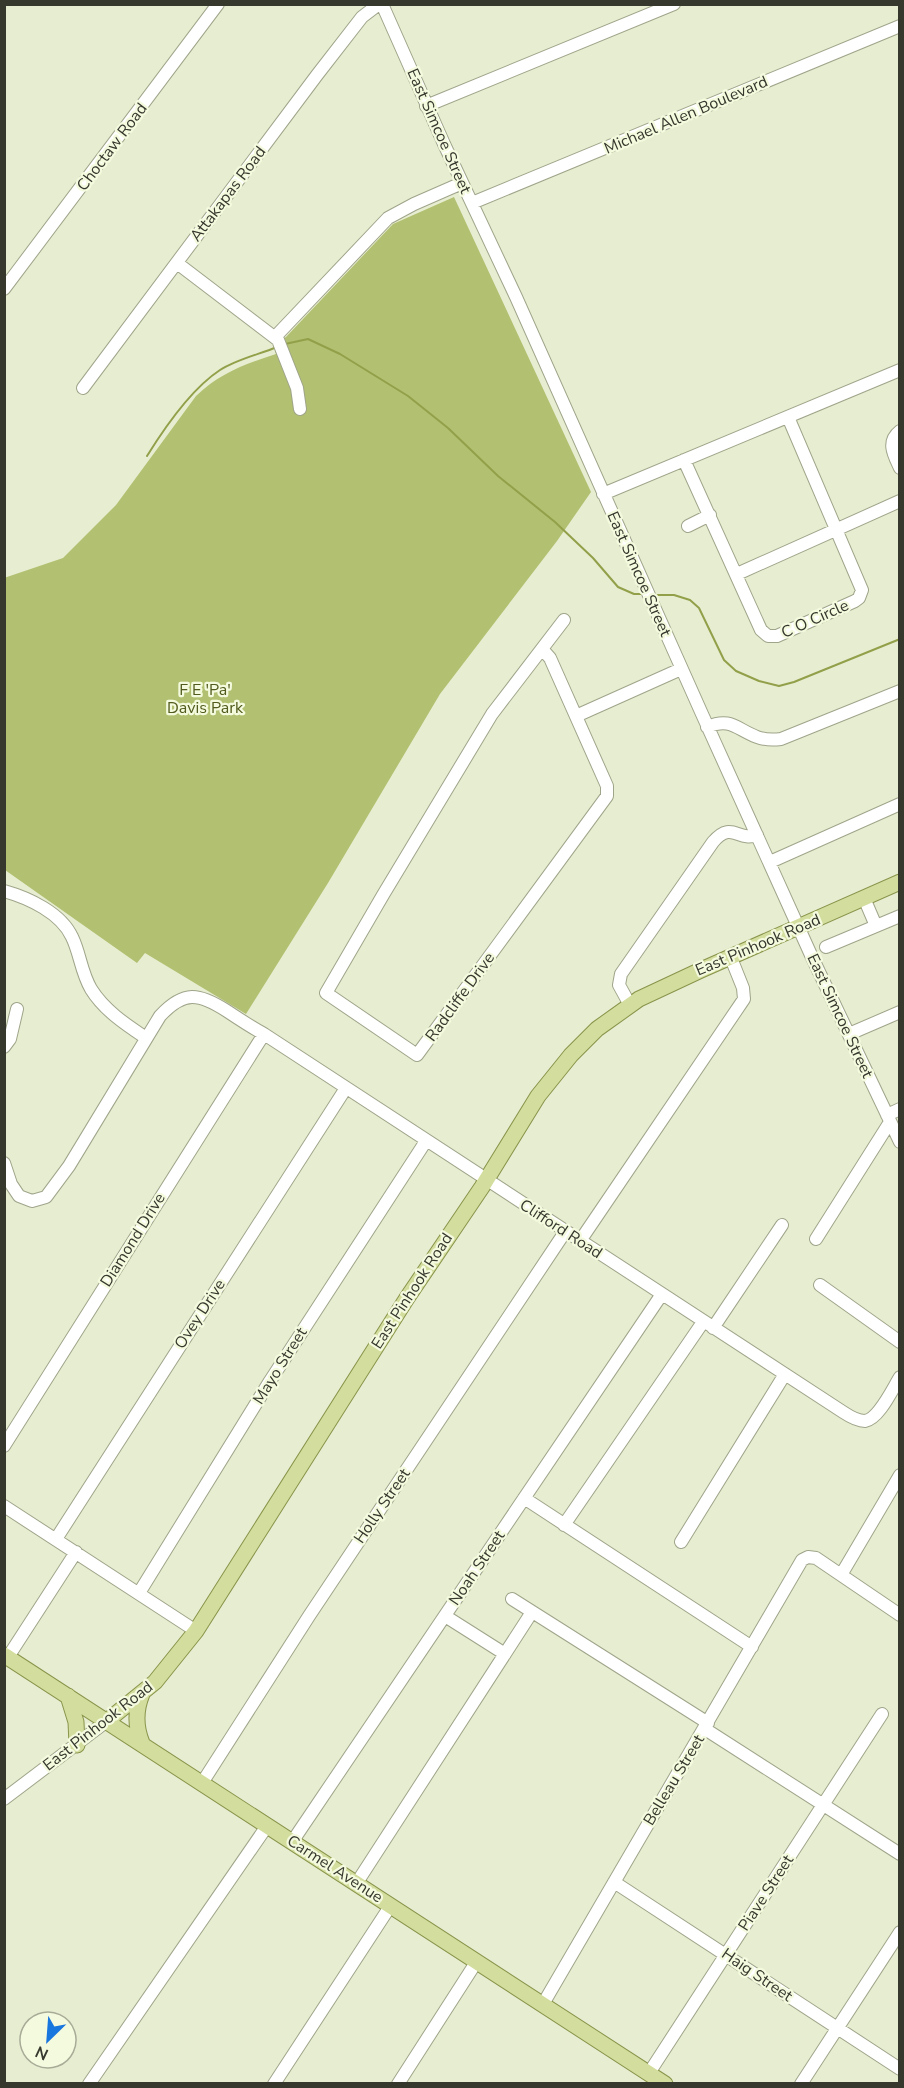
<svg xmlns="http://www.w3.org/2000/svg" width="904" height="2088" font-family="'Nunito Sans',sans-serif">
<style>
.green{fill:#b2c071}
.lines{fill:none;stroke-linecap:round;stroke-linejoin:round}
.stream{stroke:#92a04a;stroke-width:2}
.minor-casing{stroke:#9fa58a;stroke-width:14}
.major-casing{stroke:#89944b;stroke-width:17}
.minor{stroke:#fff;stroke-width:12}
.major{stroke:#d3dd9d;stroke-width:15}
.labels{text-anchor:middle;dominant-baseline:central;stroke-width:4.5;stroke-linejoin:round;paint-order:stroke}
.street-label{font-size:16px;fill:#36382d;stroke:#f4fade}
.park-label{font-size:16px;fill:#525b1d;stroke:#f4fade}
</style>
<rect width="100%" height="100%" fill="#e7edd1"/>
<path class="green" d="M454 197 591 492 557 541 440 694 328 883 246 1014 145 953 137 963 5 870 4 578 63 558 116 505 196 396C220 373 245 364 276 354L273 344 286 337 393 224Z"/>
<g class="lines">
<path class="stream" d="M285 344 308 339 340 354 408 396 448 428 498 476 555 522 593 558 618 587 634 594H643
M147 456C165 427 191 389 220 370 235 360 260 354 277 347
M655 595H674L690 600 699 608 724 660 736 671 759 681 779 686 794 682 900 639"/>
<g class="minor-casing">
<path id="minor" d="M382 4 444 144 516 297 702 714 811 955 900 1142
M426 106 674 4
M472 203 900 26
M177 263 278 340 297 388 300 409
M4 289 218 4
M275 337 388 218 414 204 462 183
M83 388 317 75 362 17 379 4
M900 431C886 442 894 455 900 468
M684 460 761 630 768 636H777L855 601 859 598 862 590 788 417
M603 494 900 370
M688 526 710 515
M737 574 900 501
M542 649 550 658 607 786V796L417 1055 326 993 383 895 492 714 564 620
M576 716 681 669
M707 727C731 717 736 729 757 737 765 740 773 740 781 739L900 691
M770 862 900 804
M4 891C29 898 61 913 72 937 80 953 81 972 91 989 104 1010 125 1024 146 1038
M864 898 876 926
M826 947 900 916
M630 1005 619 985 621 974 713 842C732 820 738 842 757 835
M849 1034 900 1012
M4 1047 10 1039 17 1009
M887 1115 900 1109
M4 1163 11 1184 19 1196 32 1201 46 1197 69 1166 160 1016C184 990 199 993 227 1011 239 1019 251 1027 264 1034L843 1412C849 1416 857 1421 865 1421 879 1419 893 1388 900 1377
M816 1239 890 1122
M580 1241 744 999 743 988 731 958
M820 1285 900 1342
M713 1328 782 1225
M4 1446 264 1034
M524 1498 752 1647
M4 1506 196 1631
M564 1525 703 1322
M56 1539 346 1088
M681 1542 785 1374
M841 1575 900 1475
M139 1593 270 1381 426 1141
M512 1599 708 1723
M445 1616 505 1654
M8 1657 76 1552
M705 1729 900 1854
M202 1783 309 1616 565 1232
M4 1799 107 1721
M292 1842 662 1294
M614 1882 900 2069
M356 1884 532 1612
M543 2004 802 1560 808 1557 816 1558 900 1615
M649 2073 882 1714
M89 2084 267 1826
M274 2084 391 1905
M398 2084 477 1961
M801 2084 900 1932"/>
</g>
<g class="major-casing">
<path id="major" d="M4 1655 665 2084
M142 1694C135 1711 135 1726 142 1743
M68 1696 76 1722 77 1745
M107 1721 155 1682 196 1631 407 1298 482 1187 538 1096 571 1055 597 1029 639 999 701 970 900 882"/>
</g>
<use href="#minor" class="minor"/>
<use href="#major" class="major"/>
</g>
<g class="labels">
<g class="street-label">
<text transform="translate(686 115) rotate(-23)">Michael Allen Boulevard</text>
<text transform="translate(439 131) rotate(66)">East Simcoe Street</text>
<text transform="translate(112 147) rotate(-53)">Choctaw Road</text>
<text transform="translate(228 194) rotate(-53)">Attakapas Road</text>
<text transform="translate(639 574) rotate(66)">East Simcoe Street</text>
<text transform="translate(815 619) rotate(-24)">C O Circle</text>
<text transform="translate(758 945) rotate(-23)">East Pinhook Road</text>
<text transform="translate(460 997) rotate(-54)">Radcliffe Drive</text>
<text transform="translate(840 1016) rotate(65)">East Simcoe Street</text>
<text transform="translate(561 1229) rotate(33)">Clifford Road</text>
<text transform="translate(133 1240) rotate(-58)">Diamond Drive</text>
<text transform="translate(412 1291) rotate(-57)">East Pinhook Road</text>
<text transform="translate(200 1314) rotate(-57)">Ovey Drive</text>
<text transform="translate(280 1366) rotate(-58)">Mayo Street</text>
<text transform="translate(382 1506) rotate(-56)">Holly Street</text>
<text transform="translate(477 1568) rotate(-56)">Noah Street</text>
<text transform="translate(98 1726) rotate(-38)">East Pinhook Road</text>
<text transform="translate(674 1780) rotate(-59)">Belleau Street</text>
<text transform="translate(335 1869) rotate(33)">Carmel Avenue</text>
<text transform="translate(766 1893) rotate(-57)">Piave Street</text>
<text transform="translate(757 1975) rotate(34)">Haig Street</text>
</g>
<g class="park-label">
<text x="205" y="690">F E 'Pa'<tspan x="205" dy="18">Davis Park</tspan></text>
</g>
</g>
<rect width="904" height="2088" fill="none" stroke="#36382d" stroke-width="12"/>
<g transform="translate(48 2040) rotate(205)"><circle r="28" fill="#f4fade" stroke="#a8ac97" stroke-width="1.5"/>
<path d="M0-4.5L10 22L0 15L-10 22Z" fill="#1876df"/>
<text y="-9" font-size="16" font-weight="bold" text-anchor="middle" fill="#36382d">N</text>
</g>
</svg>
